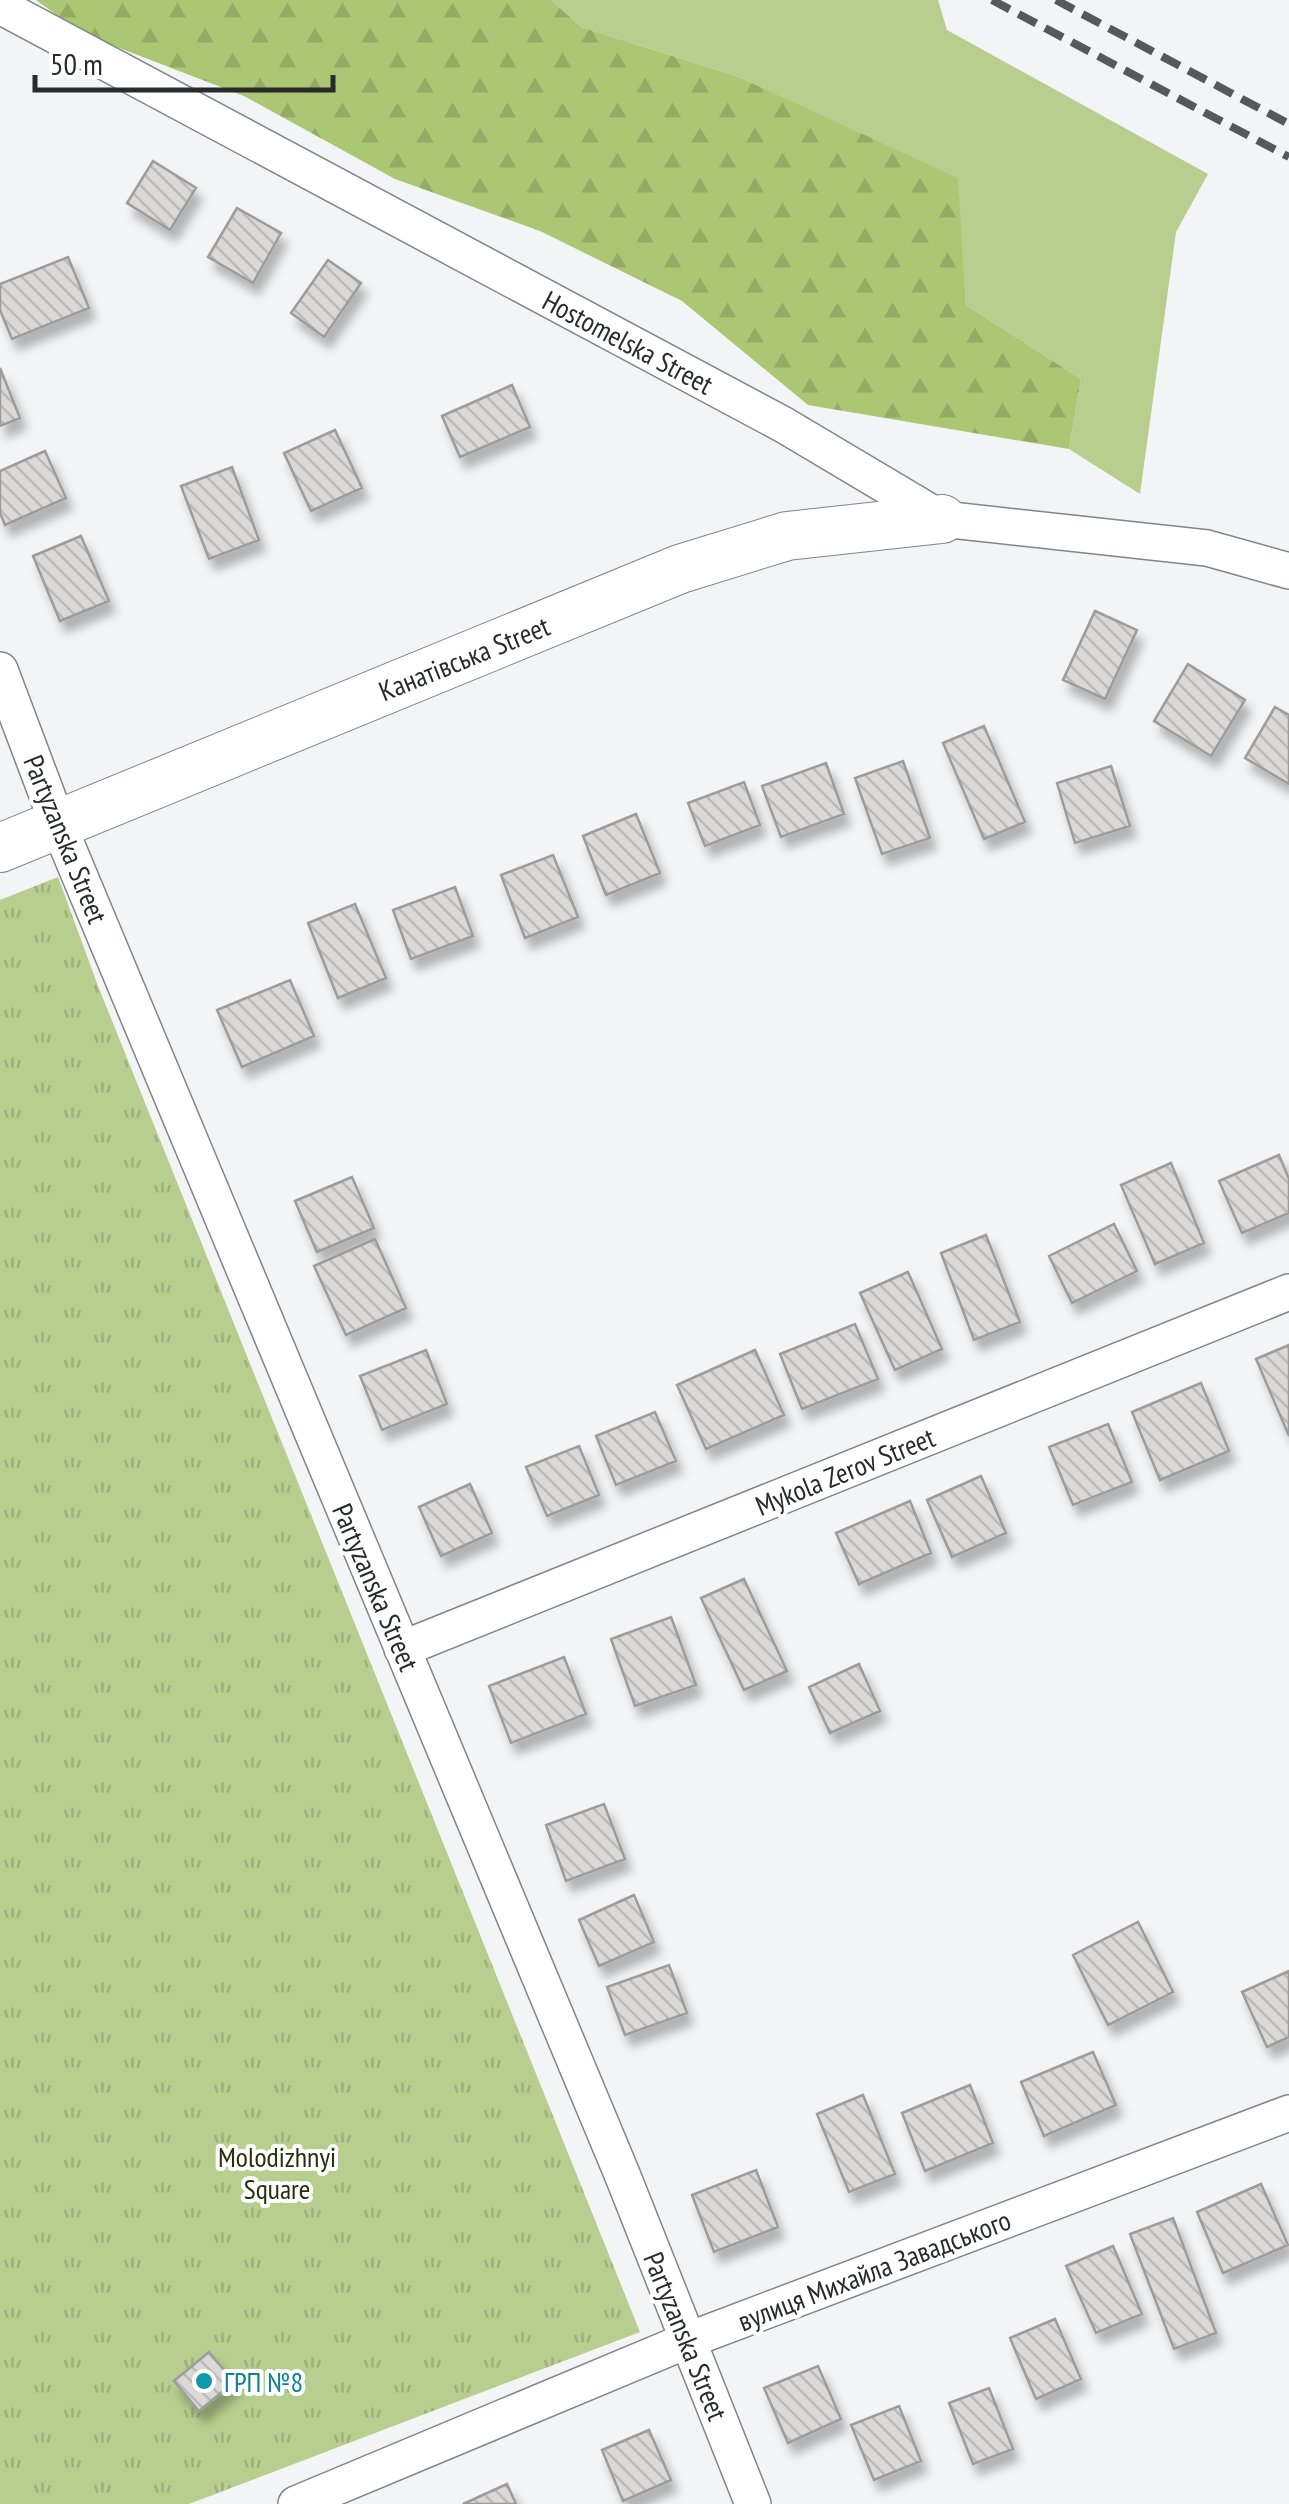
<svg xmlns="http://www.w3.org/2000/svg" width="1289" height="2504" font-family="'PT Sans Narrow',sans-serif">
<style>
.grass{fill:#b7ce8f}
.forest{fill:url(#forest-firs)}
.park{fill:url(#park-tufts)}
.building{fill:url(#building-back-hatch);stroke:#9e9c9a;stroke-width:2.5;filter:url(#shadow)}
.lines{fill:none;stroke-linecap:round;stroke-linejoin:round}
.street-casing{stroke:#838486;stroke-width:38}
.secondary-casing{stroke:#838486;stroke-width:50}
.street{stroke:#fff;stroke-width:35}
.secondary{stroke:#fff;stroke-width:48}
.rail{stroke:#575859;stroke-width:8;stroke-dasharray:20 10;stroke-linecap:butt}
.culture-dot{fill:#0f9aa8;stroke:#fff;stroke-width:4}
.labels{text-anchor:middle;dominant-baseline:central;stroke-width:8;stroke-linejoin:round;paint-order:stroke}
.street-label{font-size:28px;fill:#292a2b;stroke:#fff}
.park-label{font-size:28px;fill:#25300d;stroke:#fff}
.culture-label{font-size:28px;fill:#0d838f;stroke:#fff;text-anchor:start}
</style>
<defs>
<pattern id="forest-firs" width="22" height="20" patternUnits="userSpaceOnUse" patternTransform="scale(2.5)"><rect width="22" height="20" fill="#abc774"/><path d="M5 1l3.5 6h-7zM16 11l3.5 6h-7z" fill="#93ab65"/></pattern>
<pattern id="park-tufts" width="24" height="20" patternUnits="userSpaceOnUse" patternTransform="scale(2.5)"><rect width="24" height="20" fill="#b7ce8f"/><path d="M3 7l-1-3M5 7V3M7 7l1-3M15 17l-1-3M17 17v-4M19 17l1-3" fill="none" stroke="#9db17c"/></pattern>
<pattern id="building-back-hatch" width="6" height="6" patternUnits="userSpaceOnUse" patternTransform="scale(2.5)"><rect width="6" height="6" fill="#dbd9d7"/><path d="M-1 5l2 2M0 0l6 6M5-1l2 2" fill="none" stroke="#bcbab9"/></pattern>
<filter id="shadow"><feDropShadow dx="6" dy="11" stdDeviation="5" flood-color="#0004"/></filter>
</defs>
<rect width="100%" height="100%" fill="#f2f4f5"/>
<path class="grass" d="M551 0H938L947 30 1208 174 1176 232 1140 494 1069 449 1081 379 966 305 957 178 739 77 581 27Z"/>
<path class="forest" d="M36 0H551L581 27 739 77 958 178 966 305 1081 379 1069 449 808 405 682 301 540 231 395 179 244 96 83 34Z"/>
<path class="park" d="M58 877 98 986 640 2332 189 2504H0V900Z"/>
<path class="building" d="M153 161 196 188 170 230 127 203Z
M237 208 281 233 253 283 208 257Z
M68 257 89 308 12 339 0 310V284Z
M328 260 361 283 324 337 291 313Z
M0 368 20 418 0 426Z
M512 385 530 427 460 457 442 416Z
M335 430 362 488 311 511 284 453Z
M45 451 66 498 5 525 0 513V471Z
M232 467 259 540 209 559 181 486Z
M81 536 109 601 60 621 33 556Z
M1095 611 1137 630 1105 699 1063 680Z
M1188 664 1245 700 1211 756 1154 721Z
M1275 707 1289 715V784L1245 758Z
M984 726 1025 822 984 839 943 743Z
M903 761 930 838 882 854 855 778Z
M826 763 844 814 781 837 762 786Z
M1111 766 1130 826 1075 843 1057 783Z
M744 782 760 825 705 846 688 803Z
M636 814 660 873 606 895 583 836Z
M553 855 578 917 525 938 501 875Z
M455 887 473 936 411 959 393 910Z
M355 904 386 978 338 998 308 923Z
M290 980 314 1036 242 1067 217 1010Z
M1279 1155 1289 1179V1213L1242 1233 1219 1181Z
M1171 1163 1204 1243 1155 1264 1121 1185Z
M352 1177 374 1228 317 1252 295 1201Z
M1114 1224 1137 1271 1072 1303 1049 1256Z
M986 1235 1020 1322 974 1340 941 1253Z
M375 1239 406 1308 346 1335 314 1266Z
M908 1272 942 1349 895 1370 860 1293Z
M855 1324 878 1379 802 1409 780 1354Z
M1289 1345V1436L1256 1359Z
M426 1350 447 1404 382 1430 360 1376Z
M755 1350 784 1415 706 1449 677 1385Z
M1201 1383 1229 1451 1160 1480 1132 1412Z
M655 1412 676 1461 616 1485 596 1436Z
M1108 1424 1132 1482 1073 1505 1049 1447Z
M579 1446 599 1495 547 1516 526 1467Z
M981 1476 1006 1533 952 1557 927 1500Z
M470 1484 492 1533 441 1556 419 1507Z
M910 1501 931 1553 859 1584 836 1533Z
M744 1579 787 1671 744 1690 701 1598Z
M671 1617 696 1685 635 1706 611 1639Z
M564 1657 586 1714 511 1743 489 1686Z
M859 1664 880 1711 830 1733 809 1687Z
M604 1804 625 1859 566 1881 546 1825Z
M634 1895 654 1942 599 1966 579 1920Z
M1138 1922 1173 1992 1108 2025 1073 1955Z
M669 1965 687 2013 625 2035 607 1987Z
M1289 1971V2037L1267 2047 1242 1992Z
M1093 2052 1116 2105 1044 2136 1021 2082Z
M970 2085 993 2143 925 2171 902 2113Z
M863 2095 895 2174 849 2192 817 2114Z
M756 2170 778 2227 714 2252 692 2195Z
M1261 2184 1288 2245 1223 2273 1197 2212Z
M1173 2218 1216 2333 1174 2349 1130 2234Z
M1113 2246 1142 2314 1096 2333 1066 2266Z
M1055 2319 1081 2379 1036 2399 1010 2338Z
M209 2352 234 2382 199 2411 174 2381Z
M818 2366 841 2419 788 2443 764 2388Z
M989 2388 1013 2449 973 2464 949 2403Z
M899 2406 921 2461 874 2480 851 2425Z
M649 2430 671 2480 623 2501 602 2450Z
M507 2484 516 2504H463Z"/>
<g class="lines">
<g class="street-casing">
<path id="street" d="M0 6 784 425 942 519 1207 548 1289 571
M0 670 58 824 622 2174 753 2504
M402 1649 1289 1292
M296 2504 686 2341 1289 2113"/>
</g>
<g class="secondary-casing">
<path id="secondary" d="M0 848 680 569 787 536 942 519"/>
</g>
<use href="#street" class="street"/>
<use href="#secondary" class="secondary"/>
<path class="rail" d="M992 0 1289 157
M1056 0 1289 124"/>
</g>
<circle class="culture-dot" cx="204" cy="2381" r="10"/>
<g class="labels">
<g class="street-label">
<text transform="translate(628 342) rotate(28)">Hostomelska Street</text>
<text transform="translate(464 658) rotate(-22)">Канатівська Street</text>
<text transform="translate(66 839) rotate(68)">Partyzanska Street</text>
<text transform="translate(845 1471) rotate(-22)">Mykola Zerov Street</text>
<text transform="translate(376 1587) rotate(67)">Partyzanska Street</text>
<text transform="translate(874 2270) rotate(-21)">вулиця Михайла Завадського</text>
<text transform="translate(686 2336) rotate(68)">Partyzanska Street</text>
</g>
<g class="park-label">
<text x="277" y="2156">Molodіzhnyi<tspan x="277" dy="32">Square</tspan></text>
</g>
<g class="culture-label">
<text x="224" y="2381">ГРП №8</text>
</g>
</g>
<path d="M35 75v15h298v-15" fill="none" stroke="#292a2b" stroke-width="5"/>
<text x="50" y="75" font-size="30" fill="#292a2b" stroke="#ffffff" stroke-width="8" paint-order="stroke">50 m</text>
</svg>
